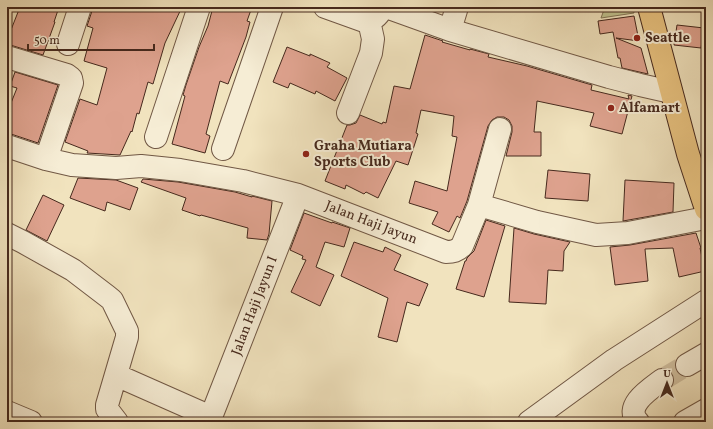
<svg xmlns="http://www.w3.org/2000/svg" width="713" height="429" font-family="Vollkorn,serif">
<style>
.green{fill:#c0c28e;stroke:#837656}
.building{fill:#dea28e;stroke:#46291d}
.lines{fill:none;stroke-linecap:round;stroke-linejoin:round}
.minor-tunnel{stroke:#cfbe9e;stroke-width:22;stroke-dasharray:22 11;stroke-linecap:butt}
.minor-casing{stroke:#715845;stroke-width:24}
.major-casing{stroke:#46291d;stroke-width:24}
.minor{stroke:#f6edd5;stroke-width:22}
.major{stroke:#e8c27f;stroke-width:22}
.poi-dot{fill:#8f2418;stroke:#f6edd5;stroke-width:1.5}
.labels{text-anchor:middle;dominant-baseline:central;stroke-width:4;stroke-linejoin:round;paint-order:stroke}
.poi-label{font-size:14px;font-weight:bold;fill:#46291d;stroke:#f6edd5;text-anchor:start}
.street-label{font-size:14px;fill:#46291d;stroke:#f6edd5}
</style>
<rect width="100%" height="100%" fill="#f1e3be"/>
<filter id="stains"><feTurbulence type="fractalNoise" baseFrequency=".005" numOctaves="4"/><feColorMatrix values="0 0 0 0 .2 0 0 0 0 .09 0 0 0 0 .02 0 0 0 .5 -.17"/></filter>
<radialGradient id="worn" r=".72"><stop offset=".6" stop-color="#630" stop-opacity="0"/><stop offset="1" stop-color="#630" stop-opacity=".3"/></radialGradient>
<path class="green" d="M605 7H633L634 13 601 18Z"/>
<path class="building" d="M20 7H59L54 22H55L43 55 7 44V40Z
M92 7H182L165 43 153 84 148 82 139 114 137 113 132 132 131 131 120 155 87 153 88 151 65 142 80 99 97 105 107 68 84 61 93 28 87 26 92 11Z
M213 7H252L247 21 250 22 246 37 228 84 220 81 206 134 210 136 205 153 172 144 185 96 183 95 186 85 199 47 208 26Z
M634 16 639 41 616 38 641 48 648 74 622 68 620 58H618L613 32 600 34 598 21Z
M677 25 704 28 701 48 674 45Z
M425 35 443 41 442 42 470 50V49L489 54 488 57 527 66 592 85 591 90 629 99 628 95 632 96 622 134 590 126 594 113 537 101 534 132H541V156H506L512 132V126L509 120 504 117H497L492 120 488 126 467 201 460 218 457 216 449 232 432 224 438 212 409 203 415 181 447 191 457 137 452 136 454 116 421 110 416 133 418 134 408 165 396 161 378 198 366 192 364 194 346 185 345 189 325 181 347 125H350L356 123 360 115 382 124 383 122 386 123 394 86 410 89Z
M287 47 310 56V54L330 63 327 67 347 78 335 101 316 91 315 94 290 83 288 88 273 82Z
M15 72 58 85 38 143 11 134H7V113L17 88 10 86Z
M548 170 590 174 588 201 545 198Z
M78 178 116 180 138 188 130 210 107 202 105 211 70 198Z
M143 179 178 182 235 192 252 197V196L272 201 269 234 267 240 247 238 248 228 201 215 200 216 182 210 186 198 141 182Z
M625 180 674 183 673 212 623 221Z
M43 195 64 205 47 241 26 230Z
M304 213 332 223V222L350 228 344 247 325 242 316 267 334 275 320 306 291 292 306 260 302 259 303 256 290 250Z
M486 220 505 226 484 297 456 289 465 261H466L467 258 474 251Z
M514 228 534 234 570 242 564 251 563 271 548 270 546 304 509 302Z
M696 233 701 248H700L705 271 679 277 673 248 645 249 648 281 615 285 610 247 630 245Z
M354 242 383 252 385 247 401 255 394 270 428 284 419 306 407 302 397 342 378 337 388 298 341 276Z"/>
<g class="lines">
<path class="minor-tunnel" d="M662 380 687 365"/>
<g class="minor-casing">
<path id="minor" d="M325 7 364 21C372 21 376 18 380 12
M386 7 450 30 457 7
M450 30 609 77 640 85 671 92
M68 44 80 7
M7 57 67 75 71 78 72 83 46 159
M348 113 371 53 373 39 369 21
M156 137 199 7
M7 146 46 159 72 165 116 168 141 166 180 170 243 181 298 195 446 252C453 252 457 251 462 246L479 205 537 222 596 235 628 233 706 218
M223 149 272 7
M479 205 500 129
M7 234 23 242 73 270 107 296 112 300 127 331V337L107 405V409L117 422
M687 365 706 354
M116 375 211 417
M7 412 31 422
M209 422 298 195
M529 422 614 360 706 301
M638 422C623 406 650 389 662 380
M685 422 706 410"/>
</g>
<g class="major-casing">
<path id="major" d="M649 7 688 154 706 209"/>
</g>
<use href="#minor" class="minor"/>
<use href="#major" class="major"/>
</g>
<g class="poi-dot">
<circle cx="637" cy="38" r="4"/>
<circle cx="611" cy="108" r="4"/>
<circle cx="306" cy="154" r="4"/>
</g>
<g class="labels">
<g class="poi-label">
<text x="645" y="38">Seattle</text>
<text x="619" y="108">Alfamart</text>
<text x="314" y="146">Graha Mutiara<tspan x="314" dy="16">Sports Club</tspan></text>
</g>
<g class="street-label">
<text transform="translate(371 223) rotate(21)">Jalan Haji Jayun</text>
<text transform="translate(255 306) rotate(-69)">Jalan Haji Jayun I</text>
</g>
</g>
<rect width="713" height="429" fill="none" stroke="#f1e3be" stroke-width="24"/>
<rect x="8" y="8" width="697" height="413" fill="none" stroke="#46291d" stroke-width="2"/>
<rect x="12" y="12" width="689" height="405" fill="none" stroke="#46291d"/>
<g transform="translate(667 383)" stroke="#f6edd5" stroke-width="3" paint-order="stroke">
<path d="M0-3L7 15L0 10L-7 15Z" fill="#46291d"/>
<text y="-6" font-size="11" font-weight="bold" text-anchor="middle" fill="#46291d">U</text>
</g>
<path d="M28 44v6h126v-6" fill="none" stroke="#46291d" stroke-width="2"/>
<text x="34" y="44" font-size="12" fill="#46291d" stroke="#f6edd5" stroke-width="3" paint-order="stroke">50 m</text>
<rect width="100%" height="100%" filter="url(#stains)"/>
<rect width="100%" height="100%" fill="url(#worn)"/>
</svg>
